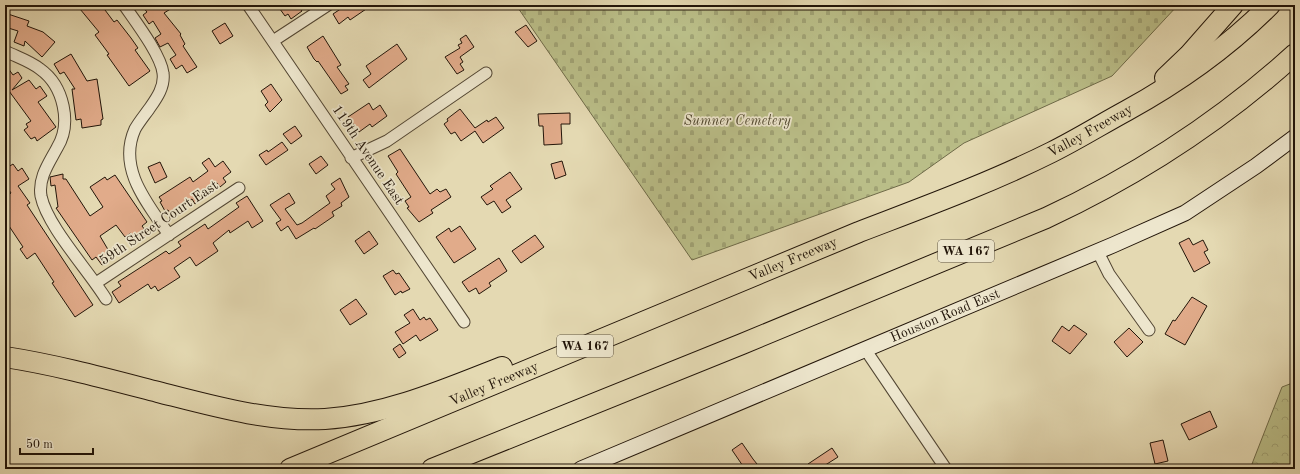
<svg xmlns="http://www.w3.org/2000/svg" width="1300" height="474" font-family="'Old Standard TT',serif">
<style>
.forest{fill:url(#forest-crowns);stroke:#6e6a48}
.cemetery{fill:url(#cemetery-stones);stroke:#6e6a48}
.building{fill:#e1ab8a;stroke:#221509}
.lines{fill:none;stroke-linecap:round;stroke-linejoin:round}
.street-casing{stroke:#524633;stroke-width:13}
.secondary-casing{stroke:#221509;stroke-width:17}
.highway-casing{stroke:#221509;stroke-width:22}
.street{stroke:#ede6cd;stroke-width:11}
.secondary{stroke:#ede6cd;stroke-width:15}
.highway{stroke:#e4d9b2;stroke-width:20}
.labels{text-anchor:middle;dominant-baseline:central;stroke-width:3.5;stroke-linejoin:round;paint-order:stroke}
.shield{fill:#ede6cd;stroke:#5f5444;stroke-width:1}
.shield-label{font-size:13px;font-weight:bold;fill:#221509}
.park-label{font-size:14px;font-style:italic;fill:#50482f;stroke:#ede6cd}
.street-label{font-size:14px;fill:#221509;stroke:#ede6cd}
</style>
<defs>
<pattern id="forest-crowns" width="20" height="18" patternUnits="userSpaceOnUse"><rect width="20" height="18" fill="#babe88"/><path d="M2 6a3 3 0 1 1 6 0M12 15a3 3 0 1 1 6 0" fill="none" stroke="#a0a274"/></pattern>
<pattern id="cemetery-stones" width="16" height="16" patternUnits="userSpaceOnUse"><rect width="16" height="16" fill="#babe88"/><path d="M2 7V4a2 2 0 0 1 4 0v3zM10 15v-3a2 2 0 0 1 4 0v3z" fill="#a0a274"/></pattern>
</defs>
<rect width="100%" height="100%" fill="#e4d9b2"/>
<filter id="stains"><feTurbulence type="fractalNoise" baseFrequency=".005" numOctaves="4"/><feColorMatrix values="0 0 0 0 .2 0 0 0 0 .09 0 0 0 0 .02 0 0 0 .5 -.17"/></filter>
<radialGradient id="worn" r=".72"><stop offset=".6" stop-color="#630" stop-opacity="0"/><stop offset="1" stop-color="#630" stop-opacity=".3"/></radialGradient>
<path class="forest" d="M1295 382V469H1250L1282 387Z"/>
<path class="cemetery" d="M516 5H1178L1112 76 964 143 909 182 692 260Z"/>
<path class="building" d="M85 5H112L105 10 114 22 117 20 131 38 138 48 135 50 150 71 129 86 107 55 109 54 95 35 99 32 80 9Z
M141 5H177L164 13 181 34 180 35 185 44 183 46 197 67 187 73 182 65 176 69 170 59 176 55 168 43 160 47 155 38 161 34 153 21 149 24 143 15 147 12Z
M277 5H298L302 11 291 19 288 14 285 16Z
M340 5H372L350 20 348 17 339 24 333 14 342 8Z
M5 13 29 21 27 26 43 32 55 42 42 57 25 41 24 46 14 42 18 31 5 27Z
M225 23 233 36 220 44 212 31Z
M526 25 537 41 528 47 515 32Z
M466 35 474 47 460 57 463 62 460 64 464 70 457 74 445 57 460 48 458 45 462 43 460 39Z
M323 36 341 65 337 67 349 84 345 86 348 90 341 94 318 61 317 62 314 59 307 47Z
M397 44 407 59 369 88 363 80 371 74 366 66Z
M71 54 87 81 97 79 103 119 101 120V125L82 128 81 119 76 120 72 89H75L64 72 60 74 54 64Z
M5 64 13 75 18 72 22 78 12 90 29 80 36 89 40 86 47 96 38 102 56 127 37 141 35 137 31 139 24 130 28 127 26 124 31 121 9 91 5 94Z
M271 84 282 100 270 112 265 105 268 102 261 91Z
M369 103 373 110 380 105 387 116 372 127 370 124 359 132 348 117Z
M460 109 475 128 487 120 488 122 496 117 504 128 483 143 475 131 461 141 455 132 451 134 444 124 448 121 447 119Z
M570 113V124H561L562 144 544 145 543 126H539L538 114Z
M295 126 302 136 291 144 283 134Z
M282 142 288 150 266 165 259 155 267 150 268 152Z
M400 149 430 194 437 189 440 192 446 189 451 197 431 210 433 213 419 222 407 208 409 207 405 201 411 197 396 174 398 172 388 156Z
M321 156 328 165 316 174 309 164Z
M209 158 215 167 223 161 231 172 223 178 226 182 220 187 216 182 201 193 204 197 195 204 192 199 170 213 168 210 165 211 160 202 162 201 159 197 190 177 193 182 208 171 202 163Z
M562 161 566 175 555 179 551 164Z
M160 162 167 177 155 183 148 167Z
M13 164 18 171 22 168 29 179 18 186 30 203 27 205 93 305 75 317 52 283 54 282 35 253 27 259 20 249 23 247 5 220V198L11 193 5 184V169Z
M510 172 522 189 506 200 511 207 502 213 494 201 487 205 481 197 493 189 490 186Z
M63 174V179H66L90 216 103 207 90 187 105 177 107 180 115 175 147 222 142 226 148 234 137 242 131 233 125 237 116 225 100 236 113 258 102 265 96 257 92 260 56 208 58 207 55 185 51 186 50 177Z
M340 178 349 197 341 203 342 206 332 212 334 216 315 229 314 228 296 239 288 226 281 231 276 223 281 220 270 205 289 193 295 203 285 209 297 225 302 223 330 203 326 196 335 189 331 184Z
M247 196 263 221 252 228 248 221 230 233 229 230 213 243 218 251 196 266 190 257 174 268 180 277 158 291 155 286 151 289 148 284 119 303 112 292 121 286 118 282 166 251 169 254 181 246 178 242 205 224 208 229 239 207 236 203Z
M460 226 476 249 454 263 436 237 449 228 451 232Z
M369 231 378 244 364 254 355 241Z
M535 235 544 247 521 263 512 251Z
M1189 238 1193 245 1203 240 1208 250 1204 252 1210 263 1194 272 1179 243Z
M499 258 507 271 489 283 491 286 479 294 476 288 469 292 462 282Z
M393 270 396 274 399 273 410 289 402 293 401 291 395 295 383 276Z
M1192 297 1207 306 1185 345 1165 334 1173 320 1175 321Z
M356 299 367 314 350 325 340 310Z
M413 309 420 320 424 317 426 320 430 318 438 330 420 341 416 335 403 344 395 332 410 323 404 315Z
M1074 325 1087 334 1070 354 1052 341 1062 326 1069 331Z
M1129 328 1143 342 1127 357 1114 342Z
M400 344 406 353 399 358 393 349Z
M1210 411 1217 427 1189 440 1181 424Z
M1163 440 1168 461 1155 464 1150 443Z
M742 443 753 459 761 469H745L732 450Z
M832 448 838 457 819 469H811L808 464Z"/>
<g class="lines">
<g class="street-casing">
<path id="street" d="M124 5C135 21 161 55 163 73 165 87 156 99 149 109 144 116 139 122 135 129 117 169 148 204 169 235
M248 5 464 322
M273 41 328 5
M5 51C17 57 30 61 40 69 64 86 72 124 57 148 49 163 38 178 41 196 47 226 89 271 106 299
M351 158 387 141 486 73
M1098 252 1109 274 1149 330
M96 283 239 188
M865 349 946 469"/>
</g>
<g class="secondary-casing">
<g id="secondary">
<path id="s1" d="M581 469 1113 245 1185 213 1256 166 1295 137"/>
</g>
</g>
<g class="highway-casing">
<g id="highway">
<path d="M1165 78 1189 55 1233 5"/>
<path d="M5 357C57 365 108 379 158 392 213 406 268 422 325 419 386 415 446 389 502 367"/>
<path id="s2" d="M290 469 859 232C924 207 990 183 1052 152 1078 139 1102 124 1126 111 1179 82 1227 48 1270 5"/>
<path d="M432 469 742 344 1046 218C1136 176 1221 121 1295 54"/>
</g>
</g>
<use href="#street" class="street"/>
<use href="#secondary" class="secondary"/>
<use href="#highway" class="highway"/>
</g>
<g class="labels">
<g class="shield">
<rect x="938" y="240" width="56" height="22" rx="3"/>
<rect x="557" y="335" width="56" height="22" rx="3"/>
</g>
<g class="shield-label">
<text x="966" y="251">WA 167</text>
<text x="585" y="346">WA 167</text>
</g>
<g class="park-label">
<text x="737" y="121">Sumner Cemetery</text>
</g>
<g class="street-label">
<text stroke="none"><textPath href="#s2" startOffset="869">Valley Freeway</textPath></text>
<text transform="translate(368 155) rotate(56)">119th Avenue East</text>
<text transform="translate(159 223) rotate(-34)">59th Street Court East</text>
<text stroke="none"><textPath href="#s2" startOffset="545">Valley Freeway</textPath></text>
<text stroke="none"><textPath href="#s1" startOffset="395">Houston Road East</textPath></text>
<text stroke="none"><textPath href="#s2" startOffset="221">Valley Freeway</textPath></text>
</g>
</g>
<rect width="1300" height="474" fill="none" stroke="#e4d9b2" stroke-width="20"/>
<rect x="6" y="6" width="1288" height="462" fill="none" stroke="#221509" stroke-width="2"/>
<rect x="10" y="10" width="1280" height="454" fill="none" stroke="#221509"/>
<path d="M20 448v6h73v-6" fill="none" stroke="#221509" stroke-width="2"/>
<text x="26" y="448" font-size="12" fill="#221509" stroke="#ede6cd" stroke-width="3" paint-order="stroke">50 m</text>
<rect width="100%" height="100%" filter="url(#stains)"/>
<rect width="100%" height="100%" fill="url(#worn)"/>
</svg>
